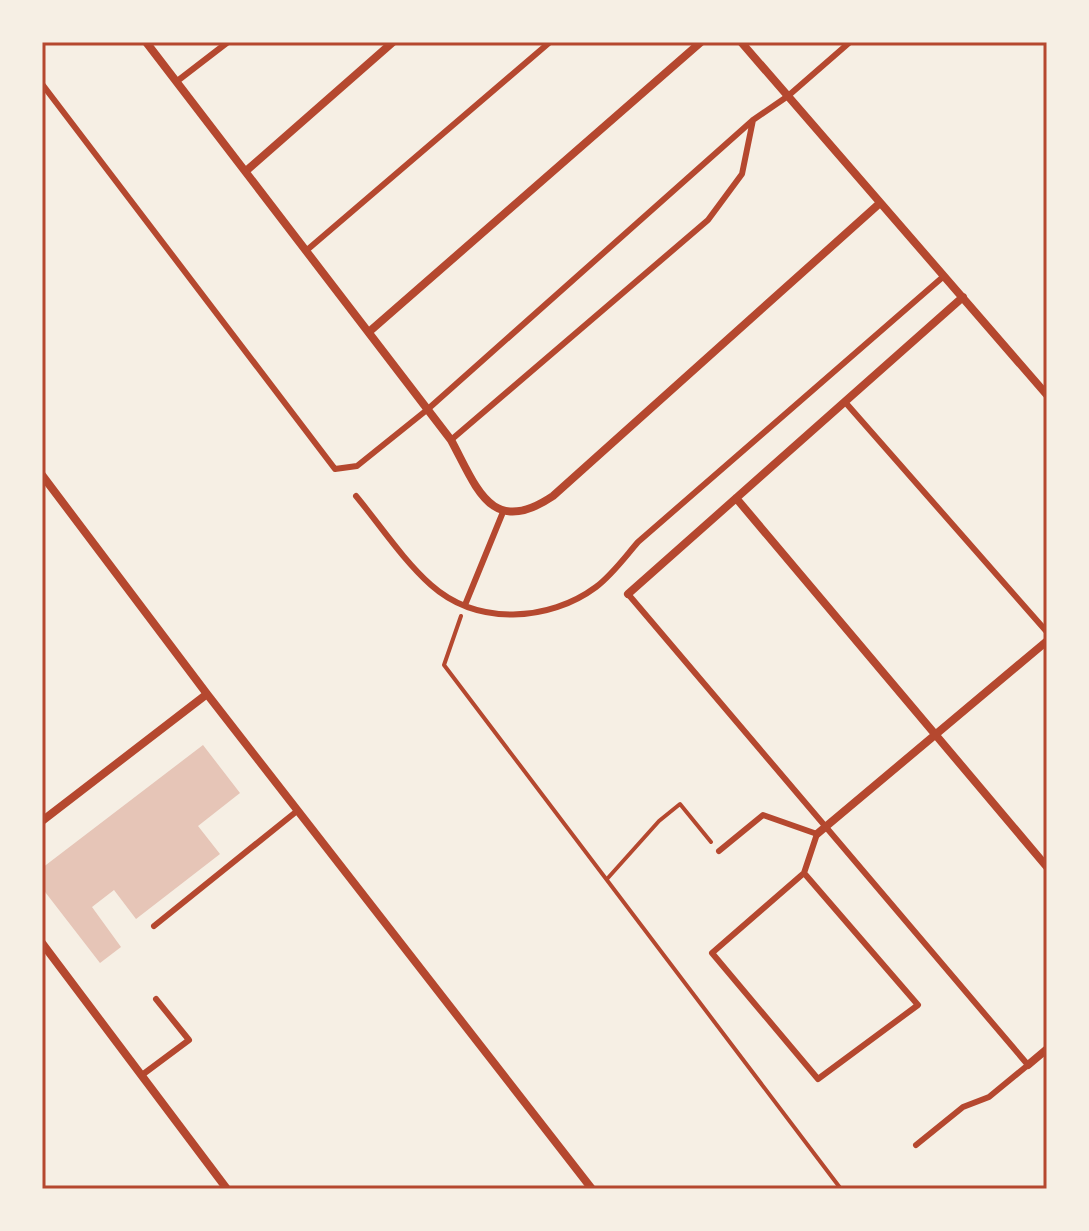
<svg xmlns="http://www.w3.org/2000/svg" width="1089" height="1231" font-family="'PT Sans Narrow',sans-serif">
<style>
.building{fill:#e6c5b7}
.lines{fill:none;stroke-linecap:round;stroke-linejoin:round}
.path{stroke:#b5482f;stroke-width:4}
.service{stroke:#b5482f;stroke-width:6}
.minor{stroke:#b5482f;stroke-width:8}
.neatline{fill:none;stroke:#b5482f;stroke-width:3}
</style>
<rect width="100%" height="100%" fill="#f6efe4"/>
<path class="building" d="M203 745 240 793 198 826 220 854 136 919 114 890 92 907 121 947 100 963 42 888V868Z"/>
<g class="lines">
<path class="path" d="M461 616 444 665 841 1189
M607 879 659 821 680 804 711 842"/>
<path class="service" d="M176 82 228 42
M42 84 335 469 357 466 428 409 753 120 788 96 850 42
M307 250 550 42
M845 402 1047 632
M451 440 708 220 742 174 753 120
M356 496C380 525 403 560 431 585 477 626 549 622 596 587 612 575 625 557 638 542L944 276
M628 594 1028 1065 989 1097 963 1107 916 1145
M465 605 503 512
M719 851 763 815 817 834 804 873
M804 873 918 1005 818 1079 712 953Z
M154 926 297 811
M142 1075 189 1040 156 999"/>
<path class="minor" d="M146 42 451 440C477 488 491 538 553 496L880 203
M741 42 1047 395
M246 171 393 42
M370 331 701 42
M42 475 207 694 592 1189
M736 498 1047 867
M628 594 963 297
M42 821 207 694
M817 834 1047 641
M42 943 227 1189
M1028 1065 1047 1049"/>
</g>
<rect width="1089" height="1231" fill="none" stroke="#f6efe4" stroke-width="88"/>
<rect x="44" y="44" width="1001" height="1143" class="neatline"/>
</svg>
